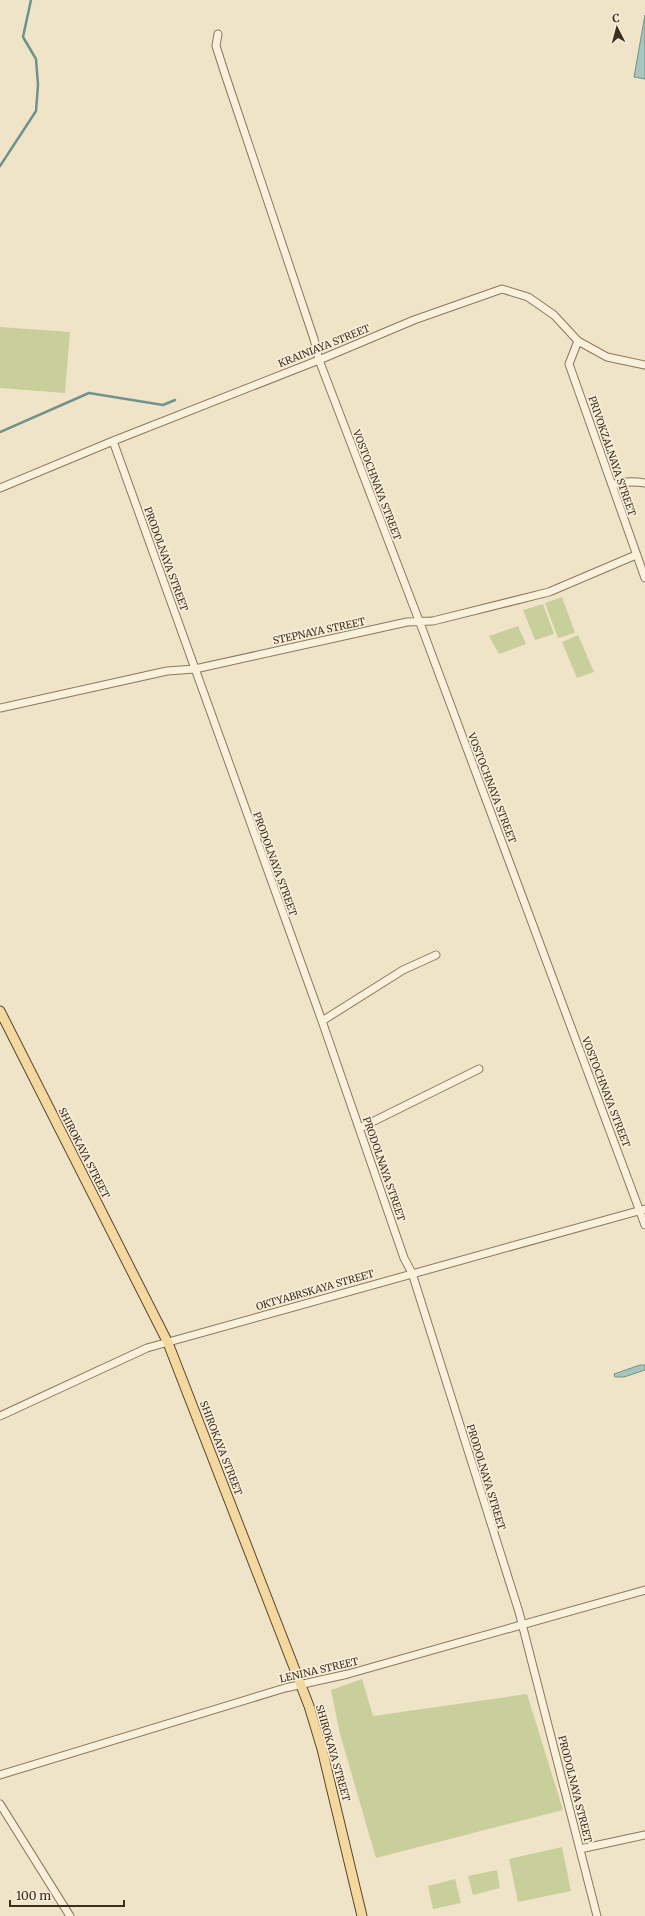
<svg xmlns="http://www.w3.org/2000/svg" width="645" height="1916" font-family="Merriweather,serif">
<style>
.green{fill:#c9cf9b}
.water{fill:#a9c4bc;stroke:#6f938a}
.lines{fill:none;stroke-linecap:round;stroke-linejoin:round}
.stream{stroke:#6f938a;stroke-width:2.5}
.minor-casing{stroke:#8d765c;stroke-width:9}
.major-casing{stroke:#5b4430;stroke-width:11}
.minor{stroke:#faf1dc;stroke-width:7}
.major{stroke:#f3d9a0;stroke-width:9}
.labels{text-anchor:middle;dominant-baseline:central;stroke-width:3.5;stroke-linejoin:round;paint-order:stroke}
.street-label{font-size:10px;fill:#3d2e20;stroke:#f7eed8}
</style>
<rect width="100%" height="100%" fill="#f0e4c8"/>
<path class="green" d="M0 327 70 332 65 393 0 388Z
M562 597 575 633 558 638 545 603Z
M543 604 554 634 535 640 523 610Z
M518 626 526 644 499 654 489 636Z
M578 635 594 672 577 678 562 642Z
M362 1679 373 1716 527 1694 563 1810 376 1858 340 1734 331 1690Z
M562 1847 571 1891 518 1902 509 1859Z
M497 1870 500 1888 473 1895 468 1876Z
M455 1879 461 1903 433 1909 428 1886Z"/>
<path class="water" d="M645 15V79L634 77Z
M640 1365H645V1370L624 1377H615L614 1374Z"/>
<g class="lines">
<path class="stream" d="M0 166 36 111 38 85 36 59 23 37 31 0
M0 432 89 393 163 405 175 400"/>
<g class="minor-casing">
<path id="minor" d="M218 34 216 46 225 74 314 339 319 360 423 631 645 1225
M578 341 569 364 645 578
M113 441 322 1021 404 1258 412 1273 519 1612 597 1916
M612 485C624 481 633 481 645 483
M0 488 113 441 319 360 414 320 502 289 528 297 554 315 578 341 607 357 645 365
M0 708 167 671 195 669 407 622 433 621 549 592 636 555
M322 1021 403 970 436 955
M360 1128 479 1069
M0 1416 147 1348 645 1209
M0 1775 285 1688 348 1674 645 1590
M0 1804 70 1916
M580 1849 645 1835"/>
</g>
<g class="major-casing">
<path id="major" d="M0 1011 168 1343 309 1706 322 1749 362 1916"/>
</g>
<use href="#minor" class="minor"/>
<use href="#major" class="major"/>
</g>
<g class="labels">
<g class="street-label">
<text transform="translate(324 346) rotate(-22)">KRAINIAYA STREET</text>
<text transform="translate(612 456) rotate(71)">PRIVOKZALNAYA STREET</text>
<text transform="translate(377 485) rotate(69)">VOSTOCHNAYA STREET</text>
<text transform="translate(166 559) rotate(70)">PRODOLNAYA STREET</text>
<text transform="translate(319 631) rotate(-12)">STEPNAYA STREET</text>
<text transform="translate(492 788) rotate(69)">VOSTOCHNAYA STREET</text>
<text transform="translate(275 864) rotate(70)">PRODOLNAYA STREET</text>
<text transform="translate(606 1092) rotate(69)">VOSTOCHNAYA STREET</text>
<text transform="translate(84 1153) rotate(63)">SHIROKAYA STREET</text>
<text transform="translate(384 1169) rotate(71)">PRODOLNAYA STREET</text>
<text transform="translate(315 1290) rotate(-16)">OKTYABRSKAYA STREET</text>
<text transform="translate(221 1448) rotate(69)">SHIROKAYA STREET</text>
<text transform="translate(486 1477) rotate(73)">PRODOLNAYA STREET</text>
<text transform="translate(319 1670) rotate(-13)">LENINA STREET</text>
<text transform="translate(333 1753) rotate(74)">SHIROKAYA STREET</text>
<text transform="translate(575 1789) rotate(76)">PRODOLNAYA STREET</text>
</g>
</g>
<g transform="translate(617 28) rotate(354)" stroke="#f7eed8" stroke-width="3" paint-order="stroke">
<path d="M0-3L7 15L0 10L-7 15Z" fill="#3d2e20"/>
<text y="-6" font-size="11" font-weight="bold" text-anchor="middle" fill="#3d2e20">С</text>
</g>
<path d="M10 1900v6h114v-6" fill="none" stroke="#3d2e20" stroke-width="2"/>
<text x="16" y="1900" font-size="12" fill="#3d2e20" stroke="#f7eed8" stroke-width="3" paint-order="stroke">100 m</text>
</svg>
